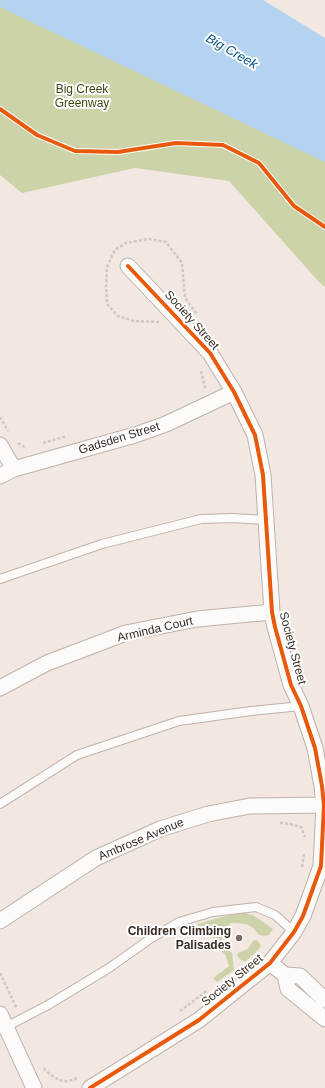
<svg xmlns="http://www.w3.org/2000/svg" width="325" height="1088" font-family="Arial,sans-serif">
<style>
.green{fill:#cdd3a8}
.water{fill:#b3d3f0}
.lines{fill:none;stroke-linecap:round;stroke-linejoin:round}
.lane-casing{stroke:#bdb2ab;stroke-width:10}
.street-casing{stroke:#bdb2ab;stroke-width:17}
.path{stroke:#cec8c6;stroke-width:2.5;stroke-dasharray:3 2;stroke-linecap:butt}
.lane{stroke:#fdfbfa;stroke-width:8}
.street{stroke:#fdfbfa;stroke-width:15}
.cycleway-casing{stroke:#fff;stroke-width:6}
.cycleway{stroke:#e8590c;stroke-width:4}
.poi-dot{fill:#786c64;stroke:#fff;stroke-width:1.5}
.labels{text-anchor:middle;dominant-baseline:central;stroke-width:4;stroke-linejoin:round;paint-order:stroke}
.park-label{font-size:12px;fill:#3c4910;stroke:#fff}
.street-label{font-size:12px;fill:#362921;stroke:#fff}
.poi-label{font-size:12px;font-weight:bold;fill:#362921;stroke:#fff;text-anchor:end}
.water-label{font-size:13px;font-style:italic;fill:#065689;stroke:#fff}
</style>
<rect width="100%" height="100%" fill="#f3e7e1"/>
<path class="green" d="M0 0 325 99V287L319 282 229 181 135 168 22 193 0 175Z
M244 913 253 915 273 929 269 935C255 938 259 931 250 926 244 923 238 923 231 923 220 933 218 944 232 953L234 970 217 982 213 978 229 966 226 956 220 949 206 928 200 930 197 924 229 915Z
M255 940 258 941 261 946 254 954 245 962 241 960 237 956 238 953 248 949 252 942Z"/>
<path class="water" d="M0 0H263L325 38V162L0 7Z"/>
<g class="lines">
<g class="lane-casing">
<path id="lane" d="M0 579 102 544 201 519 232 518 267 520
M0 804 77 755 179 721 251 711 301 706
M6 1027 48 1005 109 968 150 939 179 922 213 912 256 907 275 915 294 932"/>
</g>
<g class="street-casing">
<path id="street" d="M0 445 14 469
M0 476 14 469 135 435 166 424 234 392
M0 688 47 663 126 633 197 619 272 612
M0 921 96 858 160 829 208 814 250 806 324 805
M270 963 285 975 300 976 325 1000
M285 975 288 989 325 1019
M0 1014 34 1088
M90 1088 199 1020 270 963 294 932 303 916 321 866 324 805 322 786 315 748 301 706 291 685 275 627 272 612 263 475 255 435 234 392 210 353 128 266"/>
</g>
<path class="path" d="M159 322 134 321 118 316 107 304 106 286 107 267 115 250 126 243 148 239 166 242 182 263 185 298 197 314
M201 371 205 387 203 388
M0 417 8 431
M18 443 26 448H27
M43 443 67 436
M280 823 290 824 301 827 305 837
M302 867 304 854
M0 973 17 1009
M180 1011 208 990
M44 1068 45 1070C56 1079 62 1085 77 1078"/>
<use href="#lane" class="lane"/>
<use href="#street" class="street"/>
<g class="cycleway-casing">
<path id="cycleway" d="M0 109 37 135 75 151 118 152 176 143 223 145 259 163 294 206 325 227
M90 1088 199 1020 270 963 294 932 303 916 321 866 324 805 322 786 315 748 301 706 291 685 275 627 272 612 263 475 255 435 234 392 210 353 128 266"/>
</g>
<use href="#cycleway" class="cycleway"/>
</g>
<circle class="poi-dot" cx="239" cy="938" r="4"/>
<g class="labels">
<g class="park-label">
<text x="82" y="89">Big Creek<tspan x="82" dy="14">Greenway</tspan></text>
</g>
<g class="street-label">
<text transform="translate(192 320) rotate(48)">Society Street</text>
<text transform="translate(119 438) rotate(-17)">Gadsden Street</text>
<text transform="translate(155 629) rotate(-13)">Arminda Court</text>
<text transform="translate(293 648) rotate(75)">Society Street</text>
<text transform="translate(141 839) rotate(-23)">Ambrose Avenue</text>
<text transform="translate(232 980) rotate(-39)">Society Street</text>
</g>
<g class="poi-label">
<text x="231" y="931">Children Climbing<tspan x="231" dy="14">Palisades</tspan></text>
</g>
<g class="water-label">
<text transform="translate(232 51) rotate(30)">Big Creek</text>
</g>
</g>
</svg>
